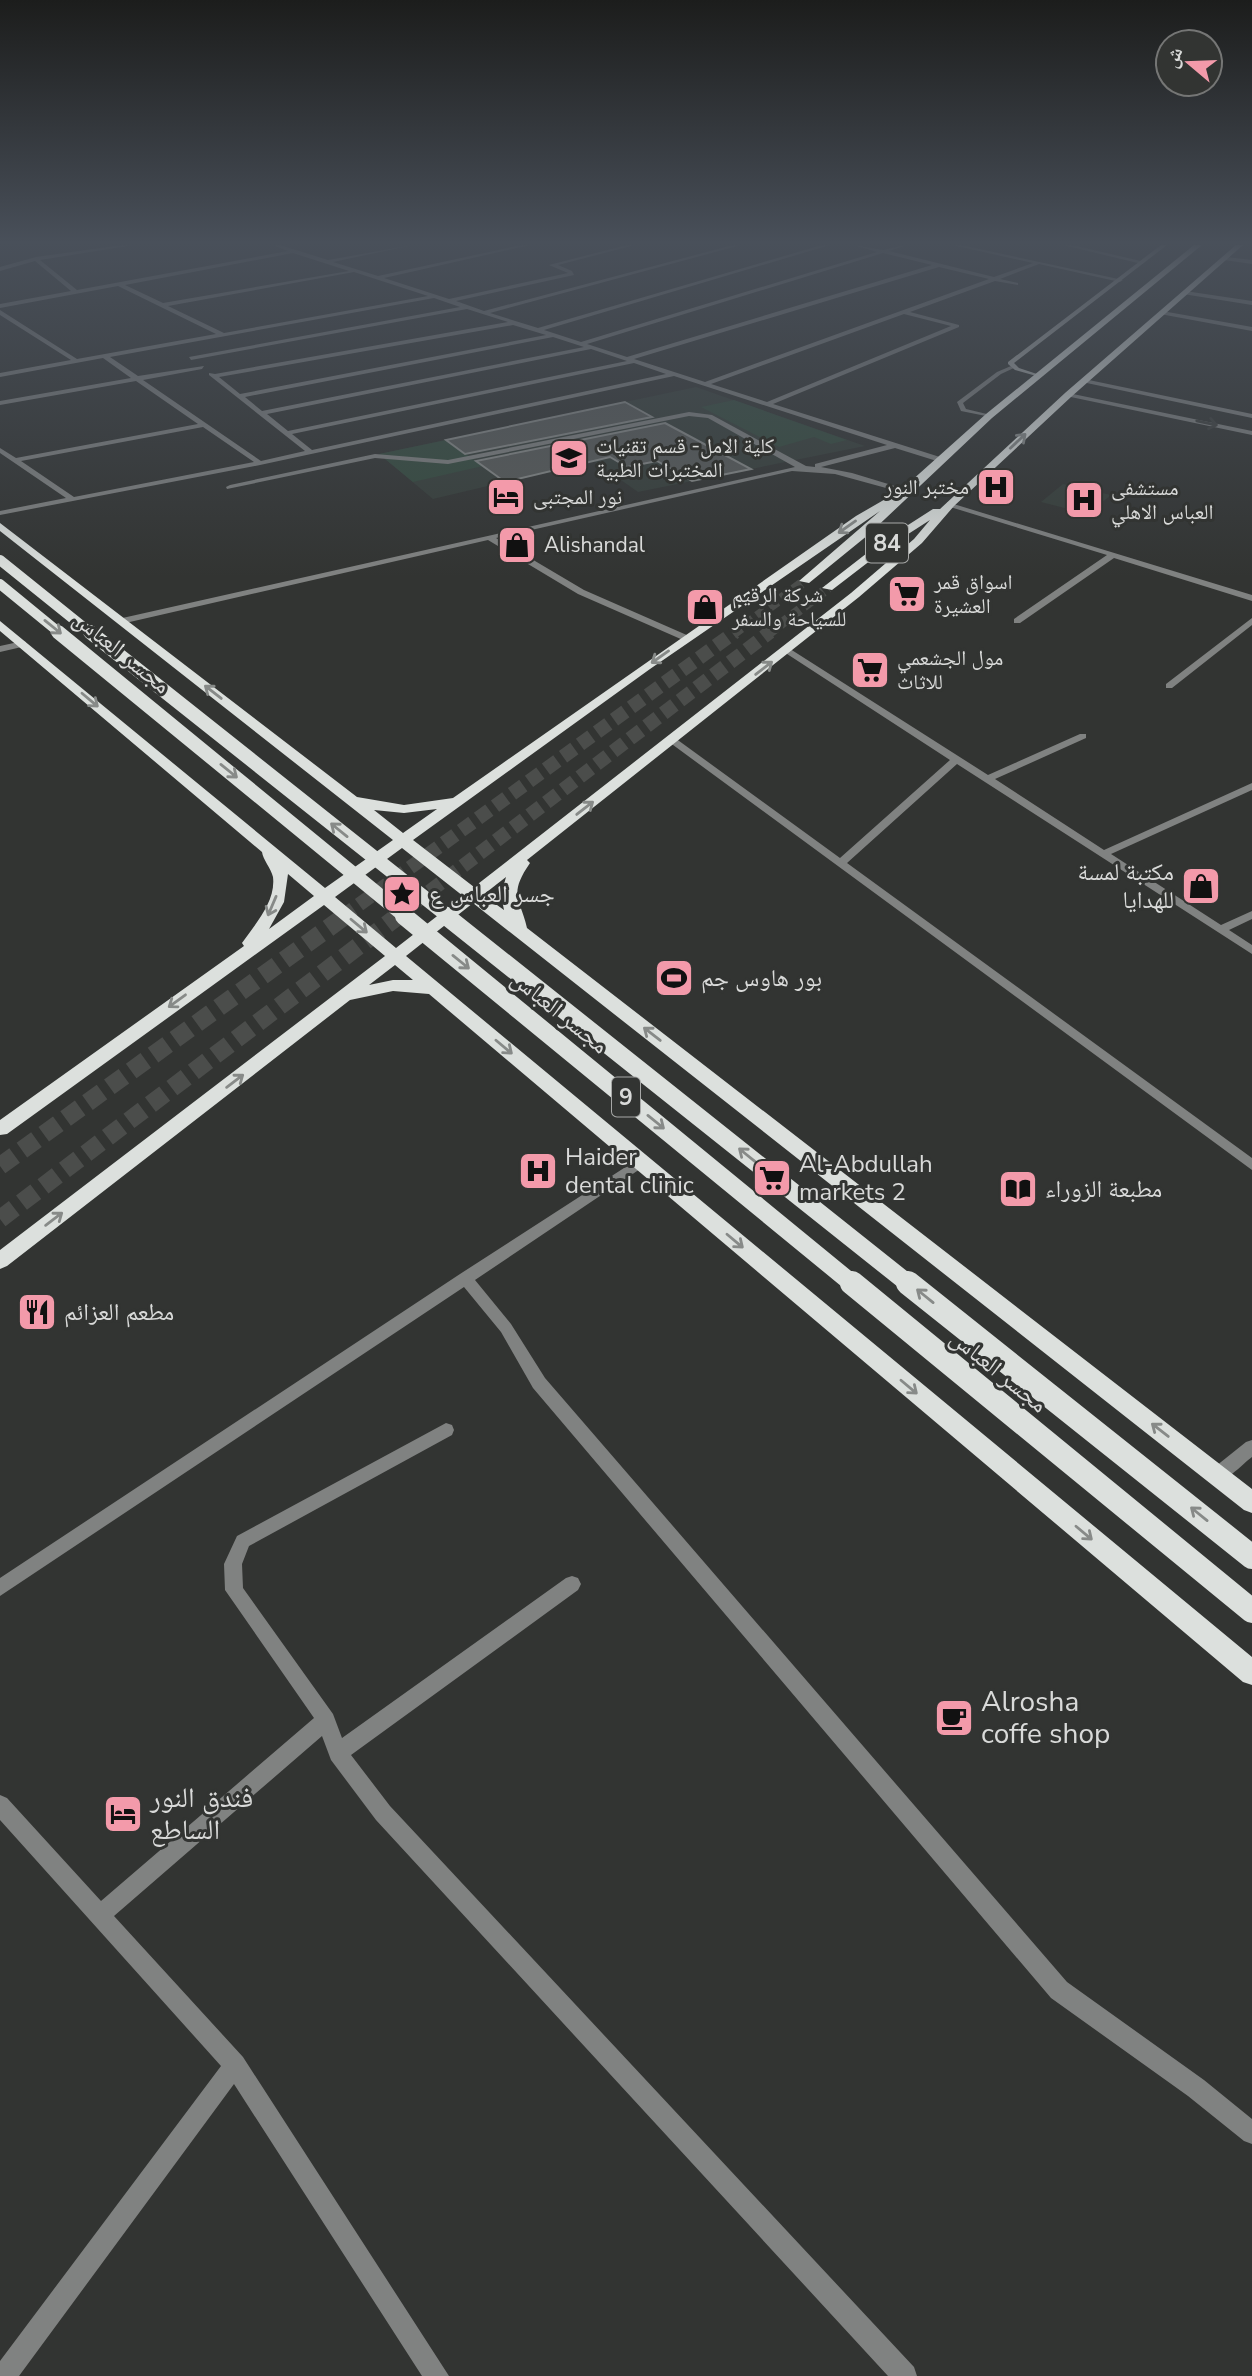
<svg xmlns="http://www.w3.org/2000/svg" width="1252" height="2376" font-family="'Nunito Sans','Noto Naskh Arabic',sans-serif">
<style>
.built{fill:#373f3a}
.green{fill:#354b3e}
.building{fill:#585b59;stroke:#878a88;stroke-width:2}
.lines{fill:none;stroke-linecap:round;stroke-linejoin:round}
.trunk-tunnel-far2{stroke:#4b4d4b;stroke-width:10;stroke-dasharray:10 5;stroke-linecap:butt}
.trunk-tunnel-far1{stroke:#4b4d4b;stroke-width:14;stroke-dasharray:14 7;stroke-linecap:butt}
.trunk-tunnel{stroke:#4b4d4b;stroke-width:18;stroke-dasharray:18 9;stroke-linecap:butt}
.minor{fill:#808281;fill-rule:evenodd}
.tertiary{fill:#808281;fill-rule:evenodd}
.secondary{fill:#abaeac;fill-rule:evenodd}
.trunk{fill:#dce0dd;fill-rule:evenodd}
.trunk-bridge-far3{stroke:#dce0dd;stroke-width:10}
.trunk-bridge-far2{stroke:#dce0dd;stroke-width:14}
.trunk-bridge-far1{stroke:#dce0dd;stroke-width:18}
.trunk-bridge{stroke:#dce0dd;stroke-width:24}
.oneway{stroke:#3e403e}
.oneway2{stroke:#878a88}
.labels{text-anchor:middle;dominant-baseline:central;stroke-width:6;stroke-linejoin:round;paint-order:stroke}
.far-poi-label{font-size:21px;fill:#d9dad9;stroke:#323432;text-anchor:start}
.shield{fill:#323432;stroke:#a7a8a7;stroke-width:2}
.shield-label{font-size:23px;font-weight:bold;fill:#d9dad9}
.street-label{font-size:24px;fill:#d9dad9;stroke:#323432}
.poi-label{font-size:24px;fill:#d9dad9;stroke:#323432;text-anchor:start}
.near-poi-label{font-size:28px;fill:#d9dad9;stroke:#323432;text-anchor:start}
</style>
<rect width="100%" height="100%" fill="#323432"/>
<path class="built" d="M696 387 865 446 638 492 594 461 433 499 379 454Z
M1063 484 1111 495 1088 514 1041 502Z"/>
<path class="green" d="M734 400 847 440 831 444 814 437 779 447 701 407Z
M446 440 483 466 413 482 379 454Z"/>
<path class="building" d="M625 402 652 417 465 454 446 440Z
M665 423 751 469 692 481 657 461 627 467 610 457 505 482 476 461Z"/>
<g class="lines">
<path class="trunk-tunnel-far2" d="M733 634 805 581
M768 634 828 588"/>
<path class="trunk-tunnel-far1" d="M342 917 735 632
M396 917 770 632"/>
<path class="trunk-tunnel" d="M0 1166 345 916
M0 1219 398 916"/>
<path class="minor" d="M122 245H134L40 260 77 290 288 251 273 245H280L328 260 413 245 333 262 378 276 521 245H530L384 278 449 299 568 273 549 265 627 245H635L558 265 572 271 574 275 456 301 484 311 733 245H741L490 313 538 328 822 245H830L544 330 581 342 877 252 854 245 883 250 906 245 889 251 994 277 1033 263 952 245H961L1123 280 1120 282 1039 264 1000 279 1018 283V285L995 281 910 312 959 325V327L773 404 943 458V462H940L895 448 821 467 852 473 908 490V494L835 474 792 471 496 538 584 590 689 636V640H683L578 594 488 540 121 624 118 623V619L795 467 708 418 689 416 448 464 375 458 227 489 226 487 230 485 375 454 448 460 689 412 712 415 806 466 815 467V464L887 445 674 376 260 465 0 515V511L66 498 0 453V448L16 458 198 424 136 381 0 405V401L131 378 103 358 0 377V373L71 360 0 315V310L77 359 216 334 118 286 0 308V304L71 291 35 261 0 271V267L36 257ZM293 253 349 271 163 303 125 285ZM883 253 932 265 627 357 587 344ZM939 267 989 279 705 382 634 359ZM354 272 428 296 224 333 168 306ZM434 298 460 307 189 357 191 360 467 309 508 322 215 374 209 373V375L305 451 261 461 143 380 202 369 204 366 138 376 110 357ZM904 314 951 326 767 402 711 384ZM513 325 546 335 240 394 219 377ZM553 337 584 347 262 411 245 397ZM591 349 627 361 288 431 267 414ZM634 363 666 374 312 450 292 434ZM203 427 254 462 74 497 21 461Z
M1063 245H1072L1145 262 1142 264Z
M1226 257 1252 260V264L1224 260Z
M1185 291 1252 301V305L1183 294Z
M1162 311 1252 327V331L1160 314Z
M1011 366 1016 367 1001 374 963 403 966 409 991 415V417L961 411 957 402 997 372Z
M947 502 1252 595V601L1114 558 1020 623H1014V619L1107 555 947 506Z
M1252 618V625L1172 688H1166V684Z
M23 641 26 642V646L0 652V646Z
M787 647 988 775 1080 734H1086V738L995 779 1104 850 1252 783V790L1111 854 1221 925 1252 911V919L1229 930 1252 945V954L957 764 847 863 1252 1158V1170L669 742V738H675L840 858 950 760 784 652V648Z
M641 1157 648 1162 646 1165 475 1280 511 1324 545 1378 1067 1982 1204 2080 1252 2119V2144L1244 2141 1188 2096 1051 1998 533 1388 501 1332 464 1287 0 1596V1578L460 1274Z
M446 1423 452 1425 454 1430 452 1435 249 1546 242 1564 243 1588 333 1714 342 1738 566 1578 572 1576 578 1578 581 1584 578 1590 351 1755 390 1806 914 2367 917 2376H888L376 1820 331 1760 322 1736 114 1916 243 2057 449 2376H422L234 2084 19 2376H0V2361L221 2066 0 1820V1795L7 1798 101 1901 314 1718 225 1590 224 1564 237 1536Z
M1252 1440V1457C1241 1465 1225 1485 1211 1480L1209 1475 1211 1470 1246 1442Z"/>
<path class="tertiary" d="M1084 379 1252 414V418L1082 382Z
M1068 393 1252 431V435L1066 396Z"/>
<path class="secondary" d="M1161 245H1167L1014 363 1019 368 1040 375V377L1015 370 1008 364V362Z"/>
<path class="trunk" d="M1194 245H1202L992 418 868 535 809 583 799 581 880 511 650 669 413 840 474 887 851 593 914 539 930 520 888 547 832 590 822 588 880 543 933 509H940L1065 393 1236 245H1243L1071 397 954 506 922 543 859 597 527 860 530 863C508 895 520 898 527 928L1252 1489V1513L1244 1510 473 903 406 956 1252 1657V1685L1243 1682 429 994 393 991 350 1000 7 1266 0 1269V1250L385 956 324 905 7 1134 0 1135V1120L244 946 242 943C255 924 276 902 273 877 271 868 263 860 262 852L0 631V621L325 888 393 840 0 531V523L357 797 404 805 453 798 856 516 901 490 986 414ZM437 809 403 833 374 810 404 813ZM402 848 463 896 396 948 335 897ZM288 874 314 896 269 929 284 902ZM506 877 501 895 504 910 483 895ZM395 965 413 980H393L369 985Z"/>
<path class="trunk-bridge-far3" d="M0 560 92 634
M0 584 61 634"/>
<path class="trunk-bridge-far2" d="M58 632 406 917
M90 632 449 917"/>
<path class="trunk-bridge-far1" d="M404 916 854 1285
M446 916 910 1285"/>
<path class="trunk-bridge" d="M852 1283 1252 1611
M908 1283 1252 1557"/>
</g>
<defs><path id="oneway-shaft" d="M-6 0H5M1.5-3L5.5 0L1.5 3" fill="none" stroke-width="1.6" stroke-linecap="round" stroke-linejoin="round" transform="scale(1.75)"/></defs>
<use class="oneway" href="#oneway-shaft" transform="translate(1207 423) rotate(12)"/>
<g class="oneway2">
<use href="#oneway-shaft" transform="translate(1018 441) rotate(-43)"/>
<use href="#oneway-shaft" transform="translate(847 527) rotate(145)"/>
<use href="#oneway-shaft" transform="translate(53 627) rotate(39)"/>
<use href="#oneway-shaft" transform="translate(660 657) rotate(145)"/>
<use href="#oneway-shaft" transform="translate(764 668) rotate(-38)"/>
<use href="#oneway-shaft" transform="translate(213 692) rotate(-142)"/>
<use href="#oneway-shaft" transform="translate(90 700) rotate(40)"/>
<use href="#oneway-shaft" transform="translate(229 771) rotate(39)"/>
<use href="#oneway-shaft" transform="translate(585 808) rotate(-38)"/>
<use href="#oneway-shaft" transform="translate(339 830) rotate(-141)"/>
<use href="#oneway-shaft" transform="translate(272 906) rotate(113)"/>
<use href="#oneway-shaft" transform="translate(359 926) rotate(40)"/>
<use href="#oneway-shaft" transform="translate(461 962) rotate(39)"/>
<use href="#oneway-shaft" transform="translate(177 1001) rotate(144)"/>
<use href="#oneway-shaft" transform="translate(652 1034) rotate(-142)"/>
<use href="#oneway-shaft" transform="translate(504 1047) rotate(40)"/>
<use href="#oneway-shaft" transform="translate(235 1081) rotate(-37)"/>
<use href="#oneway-shaft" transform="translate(656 1122) rotate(39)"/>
<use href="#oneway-shaft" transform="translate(747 1155) rotate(-141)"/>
<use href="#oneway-shaft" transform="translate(54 1219) rotate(-37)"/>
<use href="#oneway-shaft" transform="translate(735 1241) rotate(40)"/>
<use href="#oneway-shaft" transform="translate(925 1296) rotate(-141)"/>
<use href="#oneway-shaft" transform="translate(909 1387) rotate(40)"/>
<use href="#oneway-shaft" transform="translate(1160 1430) rotate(-142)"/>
<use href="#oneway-shaft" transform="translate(1199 1514) rotate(-141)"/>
<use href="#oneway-shaft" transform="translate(1084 1533) rotate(40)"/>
</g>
<linearGradient id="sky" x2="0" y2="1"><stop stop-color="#1c1d1c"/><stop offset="0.42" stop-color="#49505a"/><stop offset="1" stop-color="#49505a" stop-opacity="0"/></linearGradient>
<rect width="1252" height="577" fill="url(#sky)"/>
<defs>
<g id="university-square" transform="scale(2.0125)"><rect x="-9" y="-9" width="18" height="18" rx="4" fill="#f39aaa" stroke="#323432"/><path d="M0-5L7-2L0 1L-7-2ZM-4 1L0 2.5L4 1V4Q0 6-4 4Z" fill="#111"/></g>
<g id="hospital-square" transform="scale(2.0125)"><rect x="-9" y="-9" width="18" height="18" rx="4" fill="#f39aaa" stroke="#323432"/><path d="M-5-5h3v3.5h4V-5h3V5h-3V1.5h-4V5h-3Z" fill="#111"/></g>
<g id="hotel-square" transform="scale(2.0125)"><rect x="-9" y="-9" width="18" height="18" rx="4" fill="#f39aaa" stroke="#323432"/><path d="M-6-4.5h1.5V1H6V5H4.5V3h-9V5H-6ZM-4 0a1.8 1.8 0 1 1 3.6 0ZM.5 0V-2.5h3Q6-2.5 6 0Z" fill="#111"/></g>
<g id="shop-square" transform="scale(2.0125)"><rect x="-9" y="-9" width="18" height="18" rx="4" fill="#f39aaa" stroke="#323432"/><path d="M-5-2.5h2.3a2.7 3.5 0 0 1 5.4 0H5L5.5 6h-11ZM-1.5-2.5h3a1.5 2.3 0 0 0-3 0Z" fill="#111"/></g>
<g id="supermarket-square" transform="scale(2.0125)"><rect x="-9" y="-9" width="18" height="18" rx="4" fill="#f39aaa" stroke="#323432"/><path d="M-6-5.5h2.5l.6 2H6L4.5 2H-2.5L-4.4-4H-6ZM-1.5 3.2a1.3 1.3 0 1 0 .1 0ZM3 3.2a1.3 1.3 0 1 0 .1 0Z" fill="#111"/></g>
<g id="sight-square" transform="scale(2.0125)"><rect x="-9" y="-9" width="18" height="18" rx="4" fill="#f39aaa" stroke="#323432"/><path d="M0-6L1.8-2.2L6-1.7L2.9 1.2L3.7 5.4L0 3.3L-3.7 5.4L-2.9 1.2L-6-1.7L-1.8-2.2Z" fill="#111"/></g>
<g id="stadium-square" transform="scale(2.0125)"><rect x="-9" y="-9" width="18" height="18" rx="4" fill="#f39aaa" stroke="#323432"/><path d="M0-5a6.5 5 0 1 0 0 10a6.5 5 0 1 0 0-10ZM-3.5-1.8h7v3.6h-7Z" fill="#111"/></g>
<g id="library-square" transform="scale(2.0125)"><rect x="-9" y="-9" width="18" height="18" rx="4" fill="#f39aaa" stroke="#323432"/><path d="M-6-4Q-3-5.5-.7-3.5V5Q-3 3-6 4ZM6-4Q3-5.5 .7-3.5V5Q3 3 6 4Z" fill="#111"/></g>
<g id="restaurant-square" transform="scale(2.0125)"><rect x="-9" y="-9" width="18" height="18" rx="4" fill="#f39aaa" stroke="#323432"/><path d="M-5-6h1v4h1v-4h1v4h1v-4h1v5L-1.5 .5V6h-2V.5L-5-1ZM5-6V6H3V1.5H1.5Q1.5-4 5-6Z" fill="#111"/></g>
<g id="cafe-square" transform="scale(2.0125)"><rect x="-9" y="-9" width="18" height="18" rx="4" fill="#f39aaa" stroke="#323432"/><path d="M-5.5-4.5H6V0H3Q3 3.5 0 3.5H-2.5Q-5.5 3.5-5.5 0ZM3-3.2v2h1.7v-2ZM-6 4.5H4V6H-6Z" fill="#111"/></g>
</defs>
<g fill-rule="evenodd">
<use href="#university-square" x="569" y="458"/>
<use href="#hospital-square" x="996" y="487"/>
<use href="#hotel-square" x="506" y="497"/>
<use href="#hospital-square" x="1084" y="500"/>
<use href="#shop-square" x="517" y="545"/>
<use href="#supermarket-square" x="907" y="594"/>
<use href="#shop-square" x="705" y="607"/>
<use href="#supermarket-square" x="870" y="670"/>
<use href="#shop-square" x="1201" y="886"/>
<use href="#sight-square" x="402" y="894"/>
<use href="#stadium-square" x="674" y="978"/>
<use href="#hospital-square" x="538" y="1171"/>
<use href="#supermarket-square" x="772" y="1178"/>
<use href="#library-square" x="1018" y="1189"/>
<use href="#restaurant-square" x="37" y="1312"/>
<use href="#cafe-square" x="954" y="1718"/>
<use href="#hotel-square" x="123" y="1814"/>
</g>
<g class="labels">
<g class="far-poi-label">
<text x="596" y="446">كلية الامل- قسم تقنيات<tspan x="596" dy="24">المختبرات الطبية</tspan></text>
<text x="969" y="487" text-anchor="end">مختبر النور</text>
<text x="1111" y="488">مستشفى<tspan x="1111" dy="24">العباس الاهلي</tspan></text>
<text x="533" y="497">نور المجتبى</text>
<text x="544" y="545">Alishandal</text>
<text x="934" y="582">اسواق قمر<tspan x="934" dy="24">العشيرة</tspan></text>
<text x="732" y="595">شركة الرقيم<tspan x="732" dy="24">للسياحة والسفر</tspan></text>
<text x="897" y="658">مول الجشعمي<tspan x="897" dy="24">للاثاث</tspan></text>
</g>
<g class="shield">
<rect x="866" y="523.5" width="42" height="39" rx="5"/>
<rect x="612" y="1077.5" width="28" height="39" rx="5"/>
</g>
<g class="shield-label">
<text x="887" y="543">84</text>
<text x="626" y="1097">9</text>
</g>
<g class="street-label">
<text transform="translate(122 652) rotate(39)">مجسر العباس</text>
<text transform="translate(560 1012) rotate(39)">مجسر العباس</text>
<text transform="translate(999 1371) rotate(39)">مجسر العباس</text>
</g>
<g class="poi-label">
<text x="1174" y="872" text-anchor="end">مكتبة لمسة<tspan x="1174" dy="28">للهدايا</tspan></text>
<text x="429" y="894">جسر العباس ع</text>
<text x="701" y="978">بور هاوس جم</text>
<text x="565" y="1157">Haider<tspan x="565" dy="28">dental clinic</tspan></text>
<text x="799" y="1164">Al-Abdullah<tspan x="799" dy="28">markets 2</tspan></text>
<text x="1045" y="1189">مطبعة الزوراء</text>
<text x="64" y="1312">مطعم العزائم</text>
</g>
<g class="near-poi-label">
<text x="981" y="1702">Alrosha<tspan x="981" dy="32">coffe shop</tspan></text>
<text x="150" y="1798">فندق النور<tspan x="150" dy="32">الساطع</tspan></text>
</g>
</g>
<g transform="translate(1189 63) rotate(289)"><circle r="33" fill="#323432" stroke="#757675" stroke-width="2"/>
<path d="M0-5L12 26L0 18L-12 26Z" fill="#f39aaa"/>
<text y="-10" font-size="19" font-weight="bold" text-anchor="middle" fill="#d9dad9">ش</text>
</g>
</svg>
